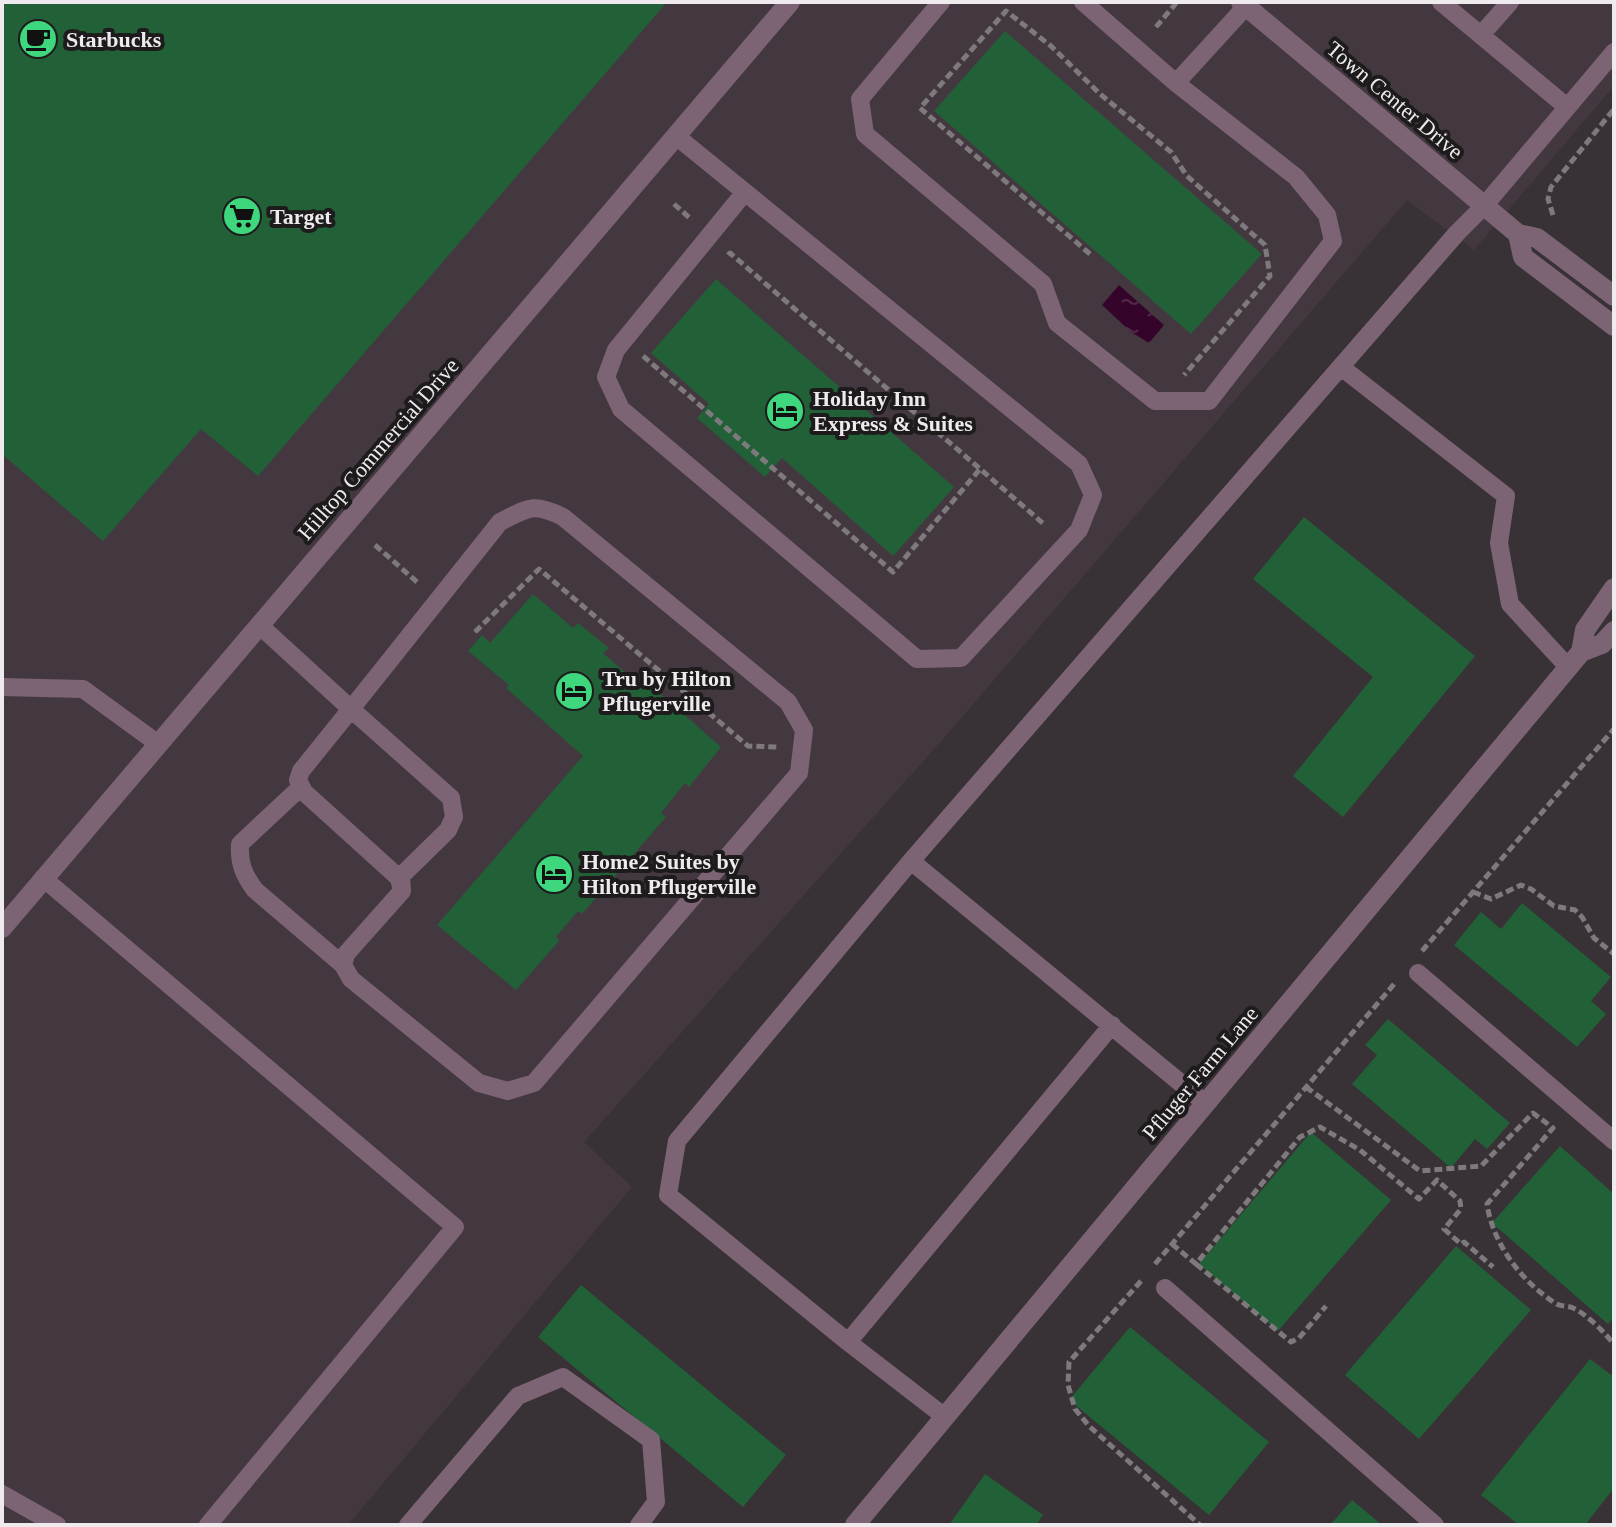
<svg xmlns="http://www.w3.org/2000/svg" width="1616" height="1527" font-family="'Times New Roman',serif">
<style>
.built{fill:#443840}
.water{fill:url(#water-ripples)}
.building{fill:#226038}
.lines{fill:none;stroke-linecap:round;stroke-linejoin:round}
.path{stroke:#7e797c;stroke-width:5;stroke-dasharray:8 4;stroke-linecap:butt}
.service{stroke:#7d6475;stroke-width:18}
.minor{stroke:#7d6475;stroke-width:20}
.tertiary{stroke:#7d6475;stroke-width:20}
.labels{text-anchor:middle;dominant-baseline:central;stroke-width:8;stroke-linejoin:round;paint-order:stroke}
.poi-label{font-size:22px;font-weight:bold;fill:#eeeaed;stroke:#1e1b1d;text-anchor:start}
.street-label{font-size:22px;fill:#eeeaed;stroke:#1e1b1d}
</style>
<defs>
<pattern id="water-ripples" width="26" height="14" patternUnits="userSpaceOnUse" patternTransform="scale(2)"><rect width="26" height="14" fill="#35042b"/><path d="M2 4q2-2 4 0t4 0M15 11q2-2 4 0t4 0" fill="none" stroke="#53294a"/></pattern>
</defs>
<rect width="100%" height="100%" fill="#383236"/>
<path class="built" d="M2 2H1614V86L1474 250 1407 200 950 731 584 1142 632 1187 348 1525H2Z"/>
<path class="water" d="M1119 285 1164 325 1149 343 1131 332 1102 305Z"/>
<path class="building" d="M2 2H667L258 476 201 429 103 541 2 454Z
M1005 31 1262 254 1191 334 934 111Z
M716 279 954 487 893 556 782 458 765 477 697 418 709 404 651 353Z
M1304 517 1475 656 1343 817 1293 776 1373 677 1253 579Z
M533 594 573 628 578 623 609 648 603 653 643 688 648 683 721 747 689 787 685 783 661 813 666 817 582 914 578 911 556 937 559 941 516 990 437 925 583 756 506 688 509 685 468 651 482 635 490 643Z
M1522 903 1611 977 1591 1001 1606 1014 1577 1047 1454 945 1481 912 1501 929Z
M1388 1019 1510 1123 1487 1149 1475 1139 1451 1168 1352 1084 1377 1055 1365 1045Z
M1311 1132 1391 1200 1278 1331 1199 1264Z
M1560 1146 1614 1194V1317L1608 1324 1492 1223Z
M1456 1246 1531 1310 1419 1439 1345 1375Z
M581 1285 786 1455 743 1507 538 1337Z
M1130 1327 1269 1442 1209 1515 1069 1400Z
M1590 1359 1614 1377V1488L1585 1525H1519L1481 1495Z
M985 1474 1043 1515 1036 1525H949Z
M1352 1500 1382 1525H1330Z"/>
<g class="lines">
<path class="path" d="M1156 27 1177 2
M674 204 692 220
M1553 215 1548 199 1551 187 1614 109
M1090 254 920 108 1006 11 1051 46 1100 94 1171 152 1187 176 1265 245 1270 276 1184 375
M728 255 730 253 1045 525
M643 356 893 572 980 469
M375 545 417 582
M475 632 539 569 748 746 779 747
M1473 892 1491 899 1521 885 1531 889 1554 906 1575 910 1582 917 1594 938 1614 954
M1422 951 1614 729
M1306 1087 1420 1171 1481 1166 1533 1113 1553 1128 1487 1204C1493 1244 1521 1281 1555 1303 1560 1307 1567 1305 1573 1308 1585 1313 1607 1334 1614 1345
M1172 1244 1196 1264 1300 1137 1320 1127 1360 1150 1419 1199 1437 1180 1460 1201 1461 1209 1444 1229 1461 1244 1464 1242 1493 1267
M1155 1264 1395 983
M1196 1264 1291 1342 1299 1338 1326 1306
M1141 1281 1069 1362 1068 1385 1075 1409 1089 1426 1200 1525"/>
<path class="service" d="M941 2 860 99 865 134 1043 284 1057 323 1155 401H1209L1333 241 1327 215 1296 177 1176 83 1083 2
M1441 2 1567 107
M1481 35 1510 2
M1176 83 1250 2
M676 136 1079 464 1093 495 1079 530 961 658 917 659 621 409 606 377 616 350 745 192
M1341 367 1506 496 1499 543 1510 604 1569 668
M259 625 351 709 301 771 298 780 304 792 399 878 402 891 346 954 343 965 351 979 479 1083 508 1091 534 1083 799 773 804 730 788 702 563 517C533 502 528 508 500 522L351 709 451 798 454 817 448 830 401 876 402 891
M2 687 83 689 157 743
M301 787 240 844C239 863 243 874 255 890L343 965
M911 861 1205 1103
M43 878 455 1227 208 1525
M1418 973 1614 1141
M1112 1025 848 1342 668 1195 677 1141 911 861 1457 233 1484 206 1614 52
M1165 1288 1435 1525
M848 1342 945 1417
M2 1494 57 1525
M408 1525 518 1396 563 1377 651 1440 656 1502 639 1525"/>
<path class="minor" d="M1614 588 1585 630 1581 652 1602 644 1614 631
M2 928 790 2
M855 1525 1581 652"/>
<path class="tertiary" d="M1241 2 1518 234 1537 238 1614 296
M1518 234 1523 257 1614 326"/>
</g>
<defs>
<g id="cafe-disc" transform="scale(2)"><circle r="9.5" fill="#3fd77d" stroke="#1e1b1d"/><path d="M-5.5-4.5H6V0H3Q3 3.5 0 3.5H-2.5Q-5.5 3.5-5.5 0ZM3-3.2v2h1.7v-2ZM-6 4.5H4V6H-6Z" fill="#111"/></g>
<g id="supermarket-disc" transform="scale(2)"><circle r="9.5" fill="#3fd77d" stroke="#1e1b1d"/><path d="M-6-5.5h2.5l.6 2H6L4.5 2H-2.5L-4.4-4H-6ZM-1.5 3.2a1.3 1.3 0 1 0 .1 0ZM3 3.2a1.3 1.3 0 1 0 .1 0Z" fill="#111"/></g>
<g id="hotel-disc" transform="scale(2)"><circle r="9.5" fill="#3fd77d" stroke="#1e1b1d"/><path d="M-6-4.5h1.5V1H6V5H4.5V3h-9V5H-6ZM-4 0a1.8 1.8 0 1 1 3.6 0ZM.5 0V-2.5h3Q6-2.5 6 0Z" fill="#111"/></g>
</defs>
<g fill-rule="evenodd">
<use href="#cafe-disc" x="38" y="39"/>
<use href="#supermarket-disc" x="242" y="216"/>
<use href="#hotel-disc" x="785" y="411"/>
<use href="#hotel-disc" x="574" y="691"/>
<use href="#hotel-disc" x="554" y="874"/>
</g>
<g class="labels">
<g class="poi-label">
<text x="66" y="39">Starbucks</text>
<text x="270" y="216">Target</text>
<text x="813" y="398">Holiday Inn<tspan x="813" dy="25">Express &amp; Suites</tspan></text>
<text x="602" y="678">Tru by Hilton<tspan x="602" dy="25">Pflugerville</tspan></text>
<text x="582" y="861">Home2 Suites by<tspan x="582" dy="25">Hilton Pflugerville</tspan></text>
</g>
<g class="street-label">
<text transform="translate(1395 100) rotate(40)">Town Center Drive</text>
<text transform="translate(378 449) rotate(-49)">Hilltop Commercial Drive</text>
<text transform="translate(1200 1073) rotate(-50)">Pfluger Farm Lane</text>
</g>
</g>
<rect width="1616" height="1527" fill="none" stroke="#eeeaed" stroke-width="8"/>
</svg>
